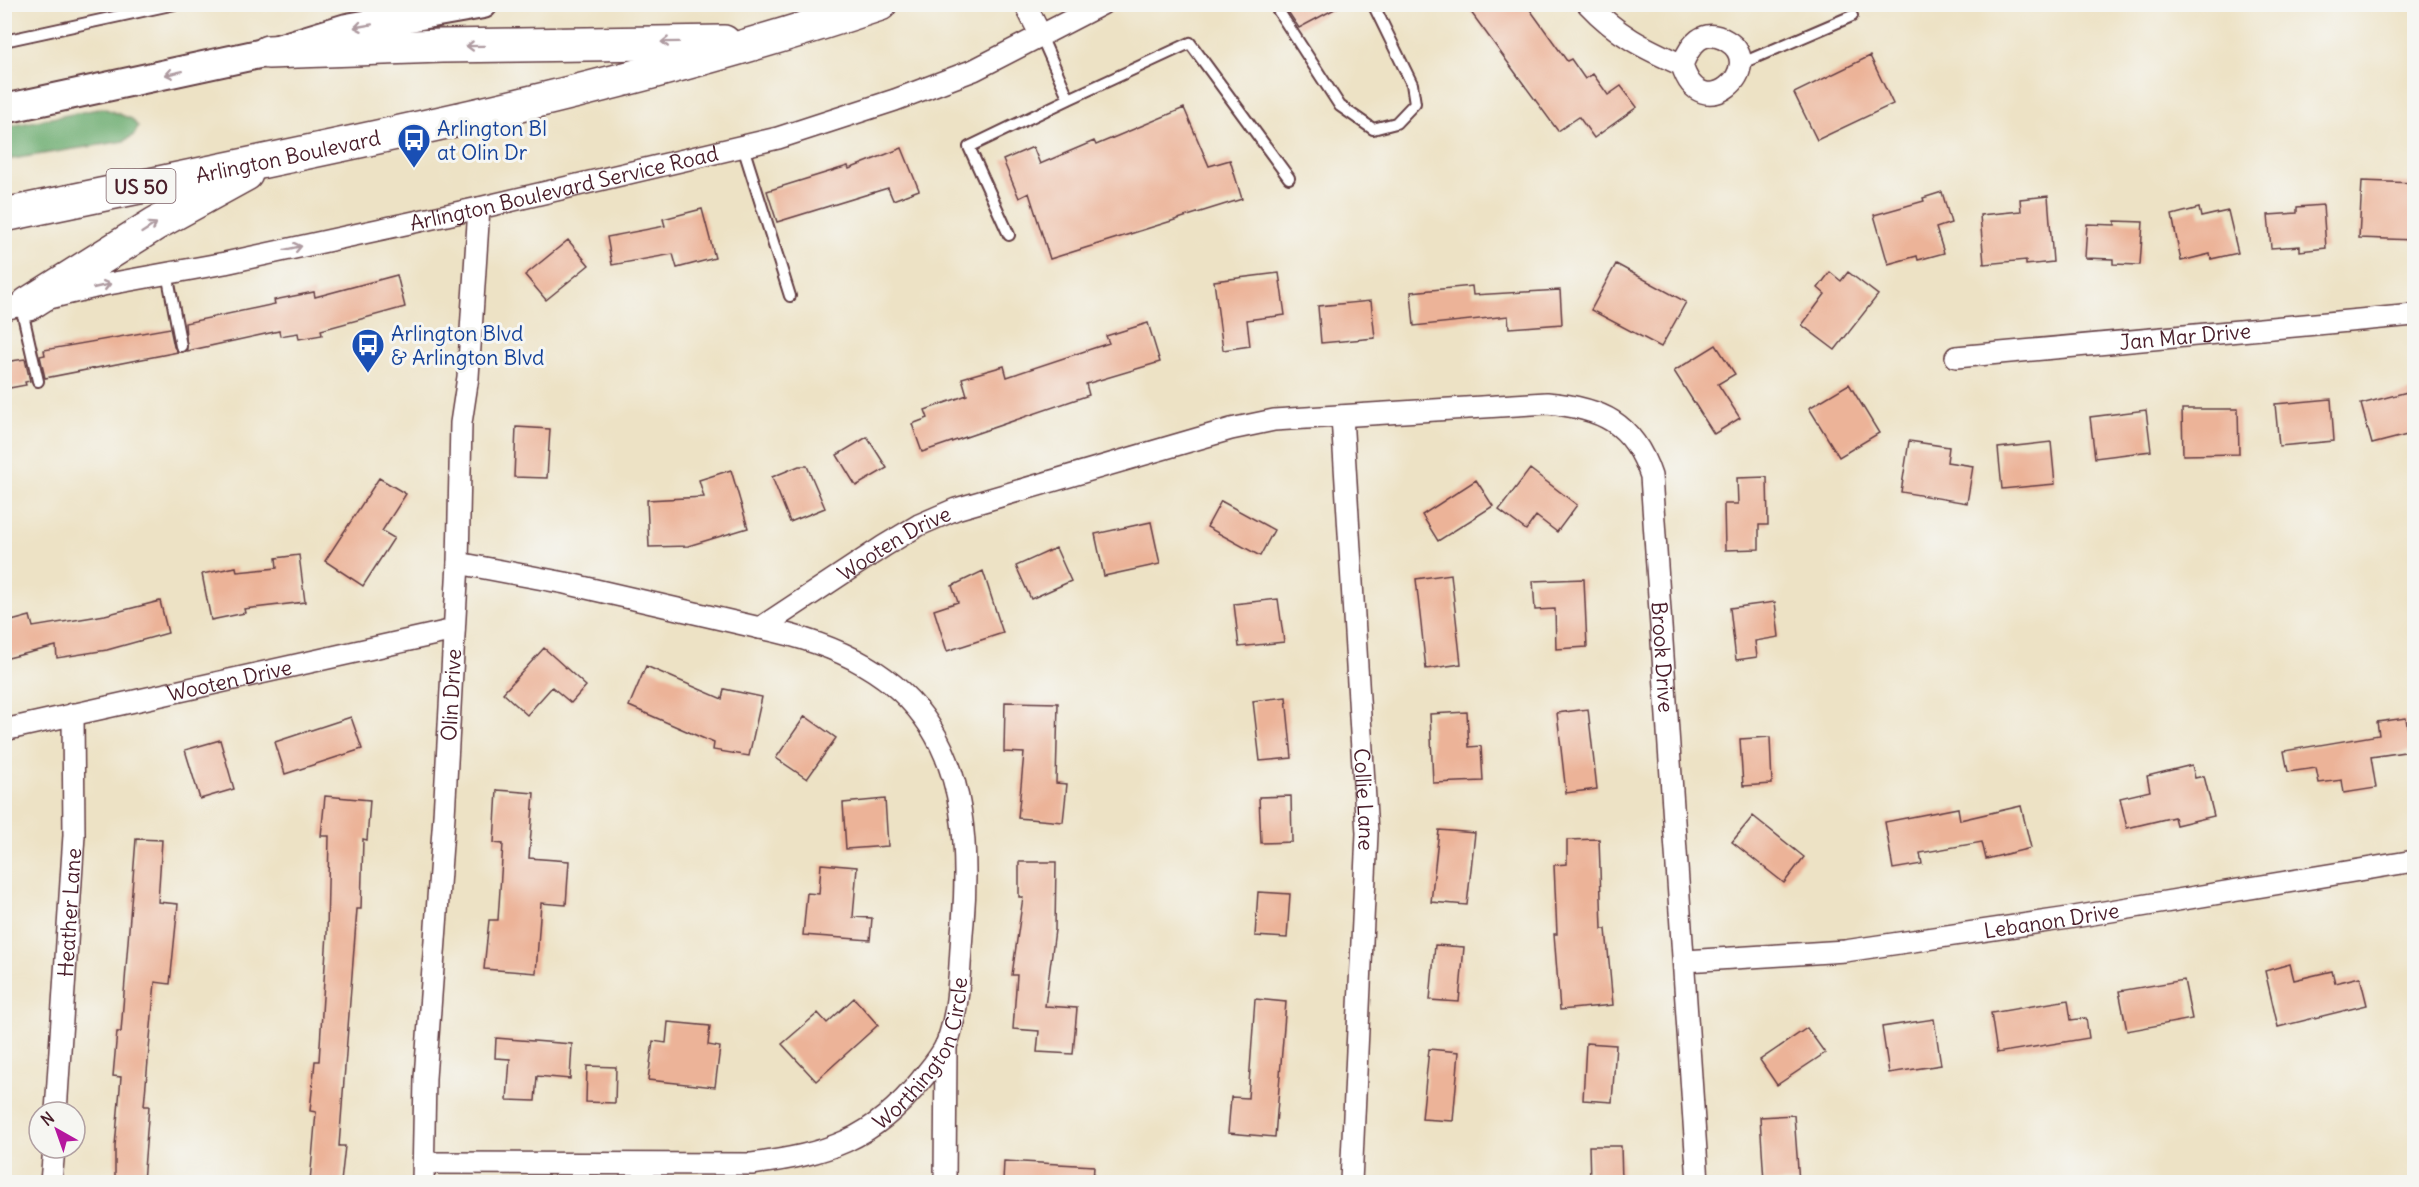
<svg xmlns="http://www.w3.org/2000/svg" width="2419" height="1187" font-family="Delius,sans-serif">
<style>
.forest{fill:#6aab6e;stroke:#5a654c;stroke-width:1.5}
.building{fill:#ecb398}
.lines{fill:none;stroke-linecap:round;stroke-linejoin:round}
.lane-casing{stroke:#623c42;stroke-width:14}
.street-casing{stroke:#623c42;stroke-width:24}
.secondary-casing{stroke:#623c42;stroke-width:32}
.highway-casing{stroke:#623c42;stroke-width:36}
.lane{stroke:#fff;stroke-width:10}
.street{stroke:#fff;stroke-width:21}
.secondary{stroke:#fff;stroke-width:28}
.highway{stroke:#fff;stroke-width:33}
.oneway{stroke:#ae9aa0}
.labels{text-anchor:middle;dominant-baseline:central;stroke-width:6;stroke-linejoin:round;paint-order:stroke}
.shield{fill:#f6f6f2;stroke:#7e6067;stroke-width:1.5}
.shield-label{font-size:20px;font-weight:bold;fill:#4a1f2b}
.transit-label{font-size:21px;fill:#164399;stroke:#f6f6f2;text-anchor:start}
.street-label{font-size:21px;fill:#4a1f2b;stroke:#f6f6f2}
</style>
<rect width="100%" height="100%" fill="#f6f6f2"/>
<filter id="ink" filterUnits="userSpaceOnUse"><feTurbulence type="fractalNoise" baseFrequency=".0167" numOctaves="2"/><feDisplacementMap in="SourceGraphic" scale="12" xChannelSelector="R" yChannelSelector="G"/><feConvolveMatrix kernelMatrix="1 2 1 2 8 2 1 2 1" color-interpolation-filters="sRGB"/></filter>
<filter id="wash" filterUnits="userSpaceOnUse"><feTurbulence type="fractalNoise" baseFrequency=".008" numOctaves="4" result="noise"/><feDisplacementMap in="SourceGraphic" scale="24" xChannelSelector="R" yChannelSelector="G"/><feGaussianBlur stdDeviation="1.35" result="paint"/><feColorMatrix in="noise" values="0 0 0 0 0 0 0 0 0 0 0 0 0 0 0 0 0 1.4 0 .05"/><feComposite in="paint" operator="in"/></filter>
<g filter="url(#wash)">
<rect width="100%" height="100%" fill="#ede2c5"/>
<path class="forest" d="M103 108 132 119 138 127 134 135 124 141 5 160V127Z"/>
<g id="blocks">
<path class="building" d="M1283 4H1344L1299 28Z
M1465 4H1526L1567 61 1571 59 1585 79 1593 74 1608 95 1621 86 1637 107 1594 138 1579 117 1558 131Z
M1870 56 1893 104 1817 140 1794 93Z
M1184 108 1209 166 1230 160 1242 199 1050 259 1029 193 1019 198 1003 160 1033 147 1040 164 1094 141 1096 145Z
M902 148 919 190 893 200 888 188 777 222 767 191 848 166 849 169Z
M2362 181 2415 183V240L2359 238Z
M1942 192 1951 223 1936 228 1944 253 1918 260 1917 256 1888 264 1874 215 1924 201 1923 198Z
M2048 196 2053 262 2026 265V260L1984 264 1980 215 2021 211 2020 199Z
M2323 205 2326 248 2300 251V246L2271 248 2268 215 2297 213V207Z
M2199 208 2201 217 2228 211 2238 253 2211 259 2210 254 2181 261 2172 215Z
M702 209 715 258 677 268 673 254 612 265 607 237 665 226 663 219Z
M2115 221 2143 222 2140 265 2113 264V259L2085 258 2087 224 2115 225Z
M568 240 589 265 546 300 525 275Z
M1616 264 1686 302 1661 347 1591 310Z
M1830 272 1841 281 1848 272 1878 295 1835 350 1802 325 1825 294 1818 288Z
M1279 273 1285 315 1247 320 1250 346 1223 350 1214 281Z
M397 275 405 307 321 330 322 335 299 339 298 333 280 336 279 331 187 351 185 323 275 304 274 300 314 292 315 297Z
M1472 286 1473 295 1560 290 1562 324 1509 328 1508 316 1414 326 1411 292Z
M1371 301 1375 338 1321 343 1318 306Z
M1148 323 1160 362 1086 384 1089 395 922 452 912 424 928 418 925 410 967 395 962 378 1004 366 1007 377 1109 343 1106 336Z
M170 328 174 347 178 352 45 378 40 356 45 355 44 350Z
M1716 345 1735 374 1718 384 1740 418 1714 434 1674 371Z
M25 359 30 381 25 382 26 385 4 389V362Z
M1849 384 1879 433 1839 457 1809 408Z
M2415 390V433L2372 444 2361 404Z
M2331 399 2334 441 2279 446 2275 404Z
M2182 409H2238L2239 454 2183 455Z
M2146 410 2151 451 2095 458 2090 417Z
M516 427 550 429 547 478 514 477Z
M867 437 887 468 856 486 837 455Z
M1909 441 1949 447 1947 462 1973 466 1967 503 1901 492Z
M2051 442 2055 484 2002 489 1998 448Z
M799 466H807L825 508 790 522 772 477Z
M1530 469 1577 505 1557 532 1536 516 1526 530 1499 510Z
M731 470 748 528 688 546 649 547 647 500 704 497 699 480Z
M1767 477 1768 525H1759V549L1725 550 1724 504H1738L1737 478Z
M379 478 406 494 382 531 394 538 363 586 325 561Z
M1476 480 1493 506 1438 541 1422 515Z
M1221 501 1274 530 1260 556 1207 527Z
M1151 522 1160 564 1104 576 1095 534Z
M1056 548 1071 581 1031 599 1016 566Z
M299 555 305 602 244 609 245 613 211 620 202 574 236 567 237 572 277 568 276 558Z
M983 571 1003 633 947 651 934 610 958 602 952 586Z
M1451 574 1461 664 1426 669 1416 579Z
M1584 579 1587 647 1556 649 1555 609 1535 610 1533 581Z
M1278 599 1284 642 1239 647 1234 604Z
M160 601 168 633 107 650 57 658 56 646 4 659V623L30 616 33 627 105 615Z
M1775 602 1779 637 1755 641 1757 657 1736 660 1730 608Z
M544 648 586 686 571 703 552 687 527 715 503 693Z
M646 666 722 699 724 689 762 697 749 756 713 750 714 743 629 706Z
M1286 697 1292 758 1260 761 1253 701Z
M1005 702 1058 703 1056 783 1067 784 1063 822 1018 818 1024 753 1004 752Z
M1588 709 1597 789 1566 793 1557 713Z
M1467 712 1469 747 1481 746 1483 781 1433 783 1430 714Z
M805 716 836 738 807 779 776 758Z
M351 717 362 749 285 774 275 742Z
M2406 718 2411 751 2371 757 2376 788 2344 793 2342 780 2319 783 2316 768 2288 772 2284 751 2379 735 2377 722Z
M1770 737 1772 784 1743 786 1740 739Z
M220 740 234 789 200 799 185 750Z
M2192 765 2195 778 2204 776 2214 816 2176 825 2174 817 2127 828 2120 798 2150 791 2147 776Z
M497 790 534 793 529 858 569 861 566 905 541 903 536 973 484 969 489 920H498L503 844 494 843Z
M325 796 370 800 367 840 363 839 361 909H357L339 1146H345L341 1182H310L316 1112 310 1111 315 1061H319L327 933 329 836H321Z
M1291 796 1292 842 1261 843 1259 797Z
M885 799 888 846 846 849 843 803Z
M2021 806 2031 848 1986 859 1982 842 1920 853 1922 864 1893 869 1885 822 1958 808 1960 820Z
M1753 816 1804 857 1784 883 1732 842Z
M1439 830 1475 833 1467 905 1431 902Z
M136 839 162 840 158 902 178 904 170 984 155 982 144 1106H149L143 1182H115V1146L121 1077 113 1076 117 1032H121Z
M1599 839 1602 929H1606L1613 1005 1560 1010 1554 934H1557L1554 865 1567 864V840Z
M1019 862H1056L1055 930 1045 1006 1077 1008 1073 1054 1037 1052 1039 1031 1013 1029 1017 975H1012L1023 897H1019Z
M821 864 857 867 853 917 872 918 870 940 803 935 807 893 819 894Z
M1258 892 1290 894 1287 938 1255 936Z
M1435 945 1464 947 1459 1002 1430 1000Z
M2290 964 2294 980 2332 971 2335 983 2360 977 2367 1005 2278 1027 2265 971Z
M2184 980 2192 1019 2127 1031 2119 991Z
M854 998 878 1025 816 1081 782 1044 818 1013 827 1023Z
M1255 999 1286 1002 1275 1137 1228 1133 1231 1097 1248 1098Z
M2068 1000 2071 1020 2086 1018 2089 1038 1997 1053 1991 1013Z
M1934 1019 1941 1065 1889 1073 1882 1027Z
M668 1022 710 1026 708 1045 720 1047 715 1087 648 1080 653 1041 666 1043Z
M1807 1028 1825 1053 1777 1085 1760 1060Z
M496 1038 572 1044 570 1079 537 1076 535 1101 507 1100 510 1059 495 1058Z
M1586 1043 1616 1045 1612 1102 1583 1100Z
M1429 1049 1459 1052 1453 1121 1422 1119Z
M587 1066 616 1067 615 1103 586 1102Z
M1794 1115 1799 1182H1764L1760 1117Z
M1589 1146H1621L1622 1182H1590Z
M1004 1161 1094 1166 1093 1182H1003Z"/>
</g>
</g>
<g filter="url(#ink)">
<use href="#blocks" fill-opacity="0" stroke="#623c42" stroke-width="1.5"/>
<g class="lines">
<g class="lane-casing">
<path id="lane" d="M1274 4 1340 106 1373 129 1396 123 1415 103 1412 84 1373 4
M1041 36 1069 99 1190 43 1289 178
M4 41 175 4
M1740 64 1852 16
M743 147 790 296
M1009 235 969 147 1069 99
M167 273 181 346
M21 306 38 381"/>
</g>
<g class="street-casing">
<g id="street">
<path d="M1025 4 1041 36"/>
<path d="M1588 4C1617 35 1644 48 1682 65 1701 130 1769 66 1727 41 1703 26 1690 45 1682 65"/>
<path id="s1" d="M4 309 103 285 225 263 479 208 778 138 895 100 974 70 1102 4"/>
<path id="s2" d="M1956 357 2414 315"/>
<path id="s3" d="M1342 416 1367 833 1351 1182"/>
<path id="s4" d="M458 563 565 583 760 628 884 546 919 525 956 509 1231 429 1274 420 1547 403C1601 408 1633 422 1651 476L1698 1182"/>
<path id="s5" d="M4 730 454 630"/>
<path id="s6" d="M1685 961 1845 951 2062 919 2414 861"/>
<path id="s7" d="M56 1112 74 835 73 714"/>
<path id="s8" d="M423 1163 752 1164C826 1154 872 1141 921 1080 930 1069 941 1057 947 1043 961 1005 959 961 963 922 976 757 929 662 760 628"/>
<path d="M51 1182 54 1148"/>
<path id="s9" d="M423 1182 425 1078 444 816 458 563 461 423 468 377 479 208"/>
<path d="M945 1182 946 1045"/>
</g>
</g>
<g class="secondary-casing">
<path id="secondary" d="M4 109 268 52 347 28 483 4"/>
</g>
<g class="highway-casing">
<g id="highway">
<path d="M268 52 442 46 724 42"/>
<path id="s10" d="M4 215C298 153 595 100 880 4"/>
<path d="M28 304 155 224 246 174"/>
</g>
</g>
<use href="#lane" class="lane"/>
<use href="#street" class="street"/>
<use href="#secondary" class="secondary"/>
<use href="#highway" class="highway"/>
</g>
<defs><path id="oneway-shaft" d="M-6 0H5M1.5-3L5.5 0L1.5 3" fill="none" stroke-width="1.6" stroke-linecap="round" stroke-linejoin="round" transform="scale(1.5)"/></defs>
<g class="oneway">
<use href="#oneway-shaft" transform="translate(363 26) rotate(170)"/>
<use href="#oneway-shaft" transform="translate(670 42) rotate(179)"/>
<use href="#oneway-shaft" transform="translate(475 46) rotate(179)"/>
<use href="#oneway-shaft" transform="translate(174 73) rotate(168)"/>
<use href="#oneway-shaft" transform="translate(149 228) rotate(-33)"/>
<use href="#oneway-shaft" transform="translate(293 248) rotate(-12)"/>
<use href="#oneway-shaft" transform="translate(102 286) rotate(-13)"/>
</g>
</g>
<defs>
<g id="bus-pin" transform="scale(1.725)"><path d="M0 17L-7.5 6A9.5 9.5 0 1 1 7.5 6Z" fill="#1a4fb4" stroke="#f6f6f2"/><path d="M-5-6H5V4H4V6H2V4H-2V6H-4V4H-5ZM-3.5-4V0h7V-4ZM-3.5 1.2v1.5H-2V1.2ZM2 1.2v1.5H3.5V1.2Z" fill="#fff"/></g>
</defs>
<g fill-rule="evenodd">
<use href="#bus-pin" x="414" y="140"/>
<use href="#bus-pin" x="368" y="345"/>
</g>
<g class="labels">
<rect class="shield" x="106.5" y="169" width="69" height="34" rx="4.5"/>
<g class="shield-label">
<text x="141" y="186">US 50</text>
</g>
<g class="transit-label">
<text x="437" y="128">Arlington Bl<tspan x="437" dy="24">at Olin Dr</tspan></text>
<text x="391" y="333">Arlington Blvd<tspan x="391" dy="24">&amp; Arlington Blvd</tspan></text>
</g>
<g class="street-label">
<text stroke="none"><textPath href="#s10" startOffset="290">Arlington Boulevard</textPath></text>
<text stroke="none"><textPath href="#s1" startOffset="573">Arlington Boulevard Service Road</textPath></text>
<text stroke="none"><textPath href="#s2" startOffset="230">Jan Mar Drive</textPath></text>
<text stroke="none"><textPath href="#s4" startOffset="468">Wooten Drive</textPath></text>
<text stroke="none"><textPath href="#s4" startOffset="1461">Brook Drive</textPath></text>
<text stroke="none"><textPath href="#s5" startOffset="231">Wooten Drive</textPath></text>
<text stroke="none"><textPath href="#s9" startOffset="488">Olin Drive</textPath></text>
<text stroke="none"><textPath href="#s3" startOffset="384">Collie Lane</textPath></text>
<text stroke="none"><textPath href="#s7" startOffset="200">Heather Lane</textPath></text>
<text stroke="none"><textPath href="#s6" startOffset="369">Lebanon Drive</textPath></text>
<text stroke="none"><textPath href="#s8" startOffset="548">Worthington Circle</textPath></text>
</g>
</g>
<rect width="2419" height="1187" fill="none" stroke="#f6f6f2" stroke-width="24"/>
<g transform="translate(57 1130) rotate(320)"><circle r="28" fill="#f6f6f2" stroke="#b1a0a2" stroke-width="1.5"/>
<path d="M0-4.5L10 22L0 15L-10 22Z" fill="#b5179e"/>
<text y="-9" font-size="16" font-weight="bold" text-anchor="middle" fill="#4a1f2b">N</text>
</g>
</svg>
